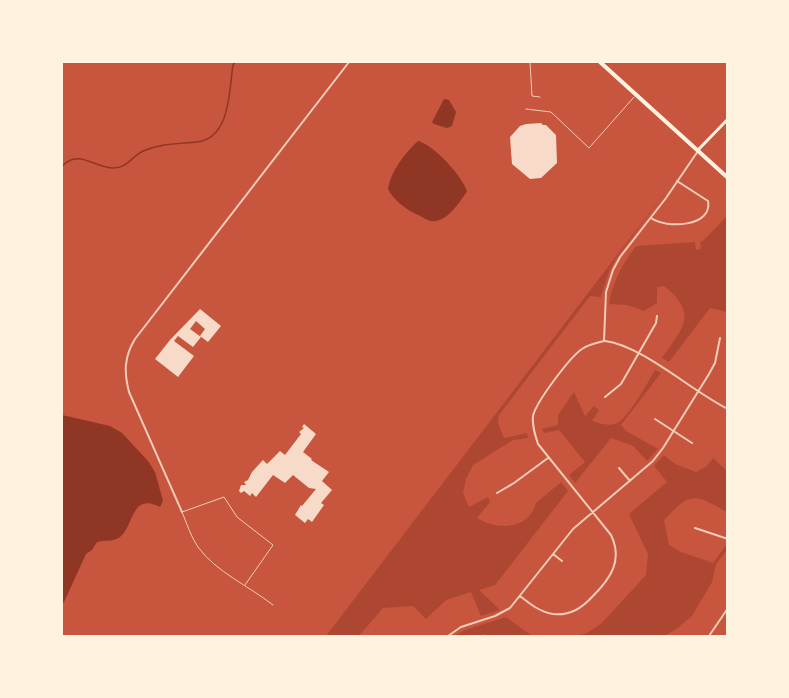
<svg xmlns="http://www.w3.org/2000/svg" width="789" height="698" font-family="'Source Sans 3',sans-serif">
<style>
.green{fill:#ae4732}
.water{fill:#8f3625}
.lines{fill:none;stroke-linecap:round;stroke-linejoin:round}
.stream{stroke:#8f3625;stroke-width:1.5}
.building{fill:#f7dbc8}
.service{stroke:#f1ccb7;stroke-width:1}
.minor{stroke:#f1ccb7;stroke-width:2}
.secondary{stroke:#fff3e0;stroke-width:3}
.primary{stroke:#fff3e0;stroke-width:4}
</style>
<rect width="100%" height="100%" fill="#c8553d"/>
<path class="green" d="M666 191 615 260 608 274 601 297 590 296 499 415 498 423 504 438 527 433 528 438 513 440 473 465 466 479 463 493 469 507 488 497 490 502 477 518C496 530 528 531 536 503L561 482 568 491 495 585 479 590 500 610 481 616 471 592 446 600 426 619 413 606 383 608 359 636H326Z
M727 216V312L710 308 669 362 662 358C683 328 699 314 664 286L657 287V303L644 311 627 305 609 304C613 281 622 265 636 246L695 242 696 250 701 249 700 242 703 241Z
M655 370 661 373 621 425 626 431 658 449 647 461 633 446 611 438 575 483 569 475 585 462 559 430 544 433 542 429 558 425V415L574 392 585 416 594 406 599 410 592 421C600 424 611 427 619 422 631 413 647 384 655 370Z
M664 455 675 464 696 472 707 466 713 458 727 471V512C694 494 691 491 664 520L669 545 681 552 713 563 727 544V550L716 564 712 582 692 616 675 630 664 636H576L587 633 601 624 646 575 648 554 629 514 667 482 654 466Z
M506 617 532 636H488L484 634 478 636H454L465 630Z"/>
<path class="water" d="M444 99 449 100 456 112 452 126 447 128 434 124 432 122Z
M418 141C433 144 462 176 467 191 460 202 444 227 428 220 424 219 420 215 416 214 405 209 393 199 388 189 391 171 405 153 418 141Z
M62 415 110 426 122 433 148 461 155 472 163 501 160 507C131 492 134 526 120 537 114 542 104 540 97 542L92 550 86 554 64 602 62 604Z"/>
<g class="lines">
<path class="stream" d="M62 166C79 149 93 167 112 168 127 169 132 156 143 151 161 143 179 144 197 142 231 138 229 89 233 65L235 62"/>
</g>
<path class="building" d="M541 123 543 125H546L556 135 557 163 541 178 530 179 512 164 510 137 520 126 526 124Z
M200 309 221 326 208 342 200 336 205 329 196 321 190 329 201 337 193 347 178 336 174 341 194 356 178 377 155 359 170 340Z
M304 424 316 434 303 452 312 459 311 460 329 472 322 481 332 490 321 503 324 505 312 522 308 519 305 523 295 515 301 505 302 506 316 489 309 488 293 475 285 483 273 475 256 497 252 493 250 496 244 491 241 493 239 491 241 485H246L244 482 248 480 252 472 263 460 267 464 280 451 285 455 301 434 299 432 304 428 302 427Z"/>
<g class="lines">
<path class="service" d="M530 62 532 96 540 97
M526 109 551 112 589 148 634 97
M245 585 273 545 237 517 224 497 182 512C187 524 191 537 198 547 216 572 249 586 273 605"/>
<path class="minor" d="M651 218C666 229 713 227 708 201L677 181
M605 341C641 345 693 392 728 409
M605 397 621 384 656 323 657 316
M655 419 692 443
M619 468 630 481
M497 493 514 483 548 458
M182 512 129 392C124 372 124 357 135 339L349 62
M695 528 728 539
M553 554 562 561
M520 596C530 604 540 612 553 614 570 616 582 608 593 596 611 578 623 560 611 535L538 444C535 435 532 426 533 416 536 402 570 357 582 349 589 344 597 343 604 341L606 292 613 270 620 257 666 198 698 151
M448 636 461 627 495 616 510 608 573 529 653 461 663 448 709 374 715 363 720 338
M709 636 728 608"/>
<path class="secondary" d="M698 150 728 119"/>
<path class="primary" d="M600 62 728 178"/>
</g>
<rect width="789" height="698" fill="none" stroke="#fff3e0" stroke-width="126"/>
</svg>
